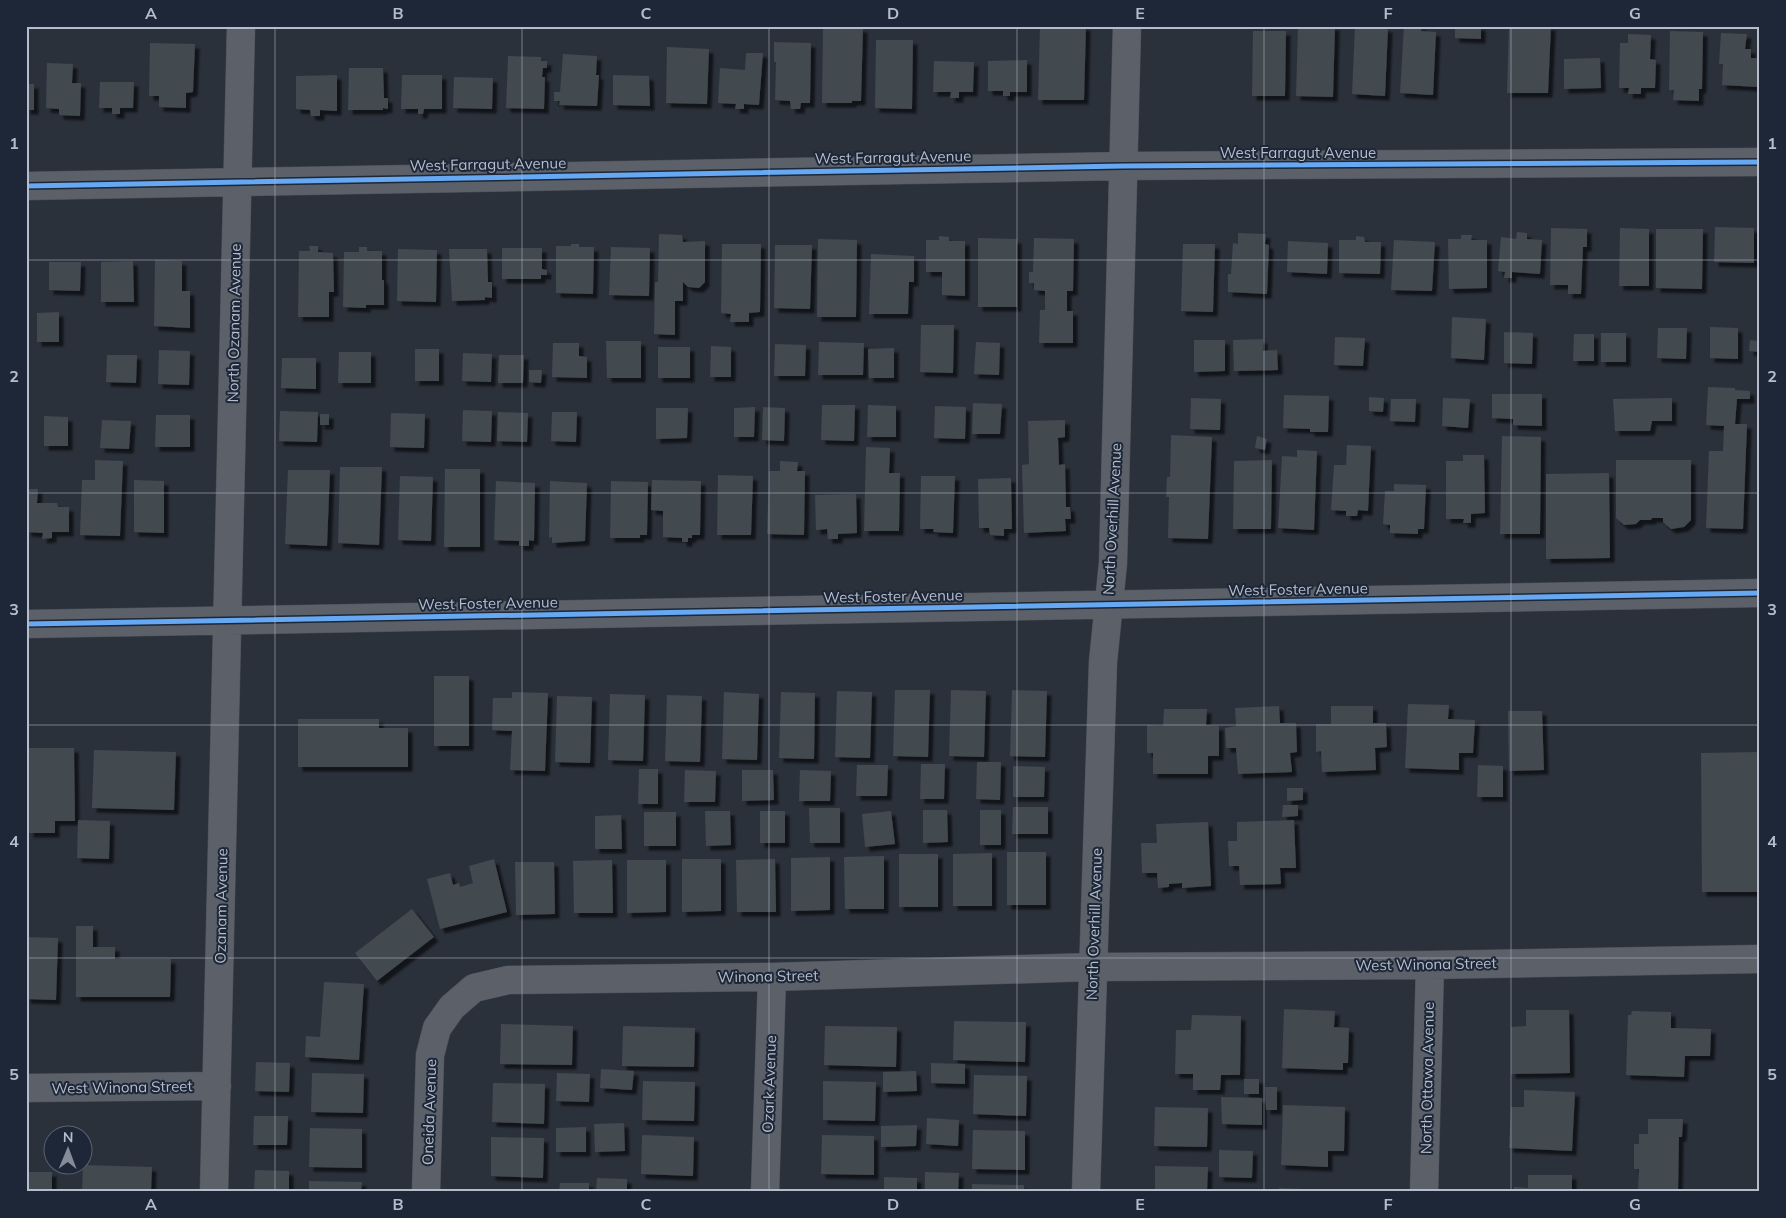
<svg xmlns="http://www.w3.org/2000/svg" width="1786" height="1218" font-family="Mulish,sans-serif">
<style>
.building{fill:#434850;filter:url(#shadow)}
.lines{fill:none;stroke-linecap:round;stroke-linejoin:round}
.minor-casing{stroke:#474c53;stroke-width:29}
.minor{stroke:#5b6069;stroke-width:28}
.cycleway-casing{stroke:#1d2737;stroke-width:8}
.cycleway{stroke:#66a8f1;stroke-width:5}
.grid{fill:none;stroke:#b5bdcc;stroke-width:1;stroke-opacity:0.55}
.labels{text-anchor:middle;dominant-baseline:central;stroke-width:4;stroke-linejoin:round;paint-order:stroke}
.street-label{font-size:15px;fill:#b5bdcc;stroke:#1d2737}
.neatline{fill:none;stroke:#b5bdcc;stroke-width:2}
.grid-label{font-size:16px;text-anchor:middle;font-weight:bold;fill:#b5bdcc}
</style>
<defs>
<filter id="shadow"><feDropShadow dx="4.5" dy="4.5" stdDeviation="1" flood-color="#0009"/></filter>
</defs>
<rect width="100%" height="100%" fill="#2b313b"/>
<path class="building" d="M827 26 863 28 861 101H852V103H822L823 28H827Z
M1040 26H1086L1084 100H1038Z
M1298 26H1335L1333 97 1296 96Z
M1355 26 1388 28 1385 96 1352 94Z
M1404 26H1422L1421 31 1436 32 1433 95 1400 93Z
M1455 26H1481V39L1455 38Z
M1509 26H1551L1548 93H1507Z
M1253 31H1286L1285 96H1252Z
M1670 31 1703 32 1702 89H1699V101L1673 100 1674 90H1669Z
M1721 33 1747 34 1745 49H1751V58H1760L1758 87 1722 85 1723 64H1719Z
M1628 34 1651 35 1650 59 1656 60 1655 88H1641V94H1628L1629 88H1619L1620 43H1628Z
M876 40H913L912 109 875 108Z
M774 42 811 43 810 103H801L800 109H791L790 101 775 100 776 62H774Z
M150 43 195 44 193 92 186 93V108L159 107V96H149Z
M667 47 709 49 707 104 666 103Z
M746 53H763L759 105 744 104V109H735L736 104 718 103 720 68 745 70Z
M563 54 597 56 596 75H599L597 106 559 105 560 101H554V92H560Z
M508 56 541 57V61H547V68H543L542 77H545L544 109 506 108Z
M1600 58 1601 88 1564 89V59Z
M1027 60V92H1010V96H1003V91H988V61Z
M934 61 974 62 973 92H959V98H950L951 92H933Z
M47 63 73 64 72 83H81L80 116 59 115V109L46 108Z
M349 68H383L384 98H388V109L383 108V110H348Z
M337 75V111L320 110V116H311L310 110 296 109V76Z
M402 75H442V109H424L423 114H418V109H401Z
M613 75 649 76 650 106 613 105Z
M454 77 493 78 492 109 453 108Z
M100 82H134L133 108H120V114H112V108H99Z
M26 84H34V110H26Z
M1715 227 1754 228V263L1714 262Z
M1551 228 1587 229V247H1583L1581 294H1568V285H1550Z
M1620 228 1649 229V286H1619Z
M1656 229H1703L1702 289 1656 288Z
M1517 232 1527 233V239L1542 240 1540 274 1512 272V278H1504L1505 272 1498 271 1501 237 1516 239Z
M1238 233 1266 234 1265 244 1269 245 1267 294 1228 292V274H1231L1233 243 1238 244Z
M659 234 682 235 683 242 705 241V282L699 288 688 287 683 282V301H675V335L654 334 655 282H658Z
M1461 235H1472L1471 240H1487V288L1449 289 1448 239H1461Z
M939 236 949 237V241H965V296L942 295V272H926V240H939Z
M1356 236 1364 237 1365 242H1381L1380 274 1339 273V240H1356Z
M978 238 1017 239V307H978Z
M1034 238 1074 239 1073 291H1067V311H1073V343H1039L1040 310H1045V291L1034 290V283H1029V272H1033Z
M818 239 857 240 856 317H817Z
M1394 240 1435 242 1432 291 1391 290Z
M1288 241 1328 243 1327 274 1287 272Z
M571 244H579V247H594L593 294 556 293V246H571Z
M722 244H761L760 312 749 313V322H730L731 314 721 313Z
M1183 244H1215L1213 312 1181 311Z
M775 245H812L810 309 774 308Z
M309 246H318V252L333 253 334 292H329V317H298L299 251H310Z
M359 247H367V251H382V280H384V305H366V308L343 307 344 252H359Z
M611 247 650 248 649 296 609 295Z
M502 248H542V269L547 270V275H541V279H502Z
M398 249 437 250 436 302 397 301Z
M449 249H487L488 282H492V298L485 297V300L452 301Z
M871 254 914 256V282H909L908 314H869Z
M155 260 182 261V291H190V328L154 326Z
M133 261 134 302H101V262Z
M49 262H81L80 291 49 290Z
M59 312V342H37V313Z
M1452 317 1486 319 1484 360 1451 358Z
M921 325H954L953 373 920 372Z
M1710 327 1738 328V359L1710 358Z
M1658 328H1687L1686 359 1657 358Z
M1504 332 1533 333 1532 364 1504 363Z
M1601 333H1626V362H1601Z
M1574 334H1594V361H1573Z
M1335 337 1365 338 1363 366 1334 365Z
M1263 339V351L1277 350 1278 370 1234 371 1233 340Z
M1194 340H1225V371L1194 372Z
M1750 340 1760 341 1759 352 1749 351Z
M606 341H641V378H607Z
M819 342 864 343 863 375H818Z
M976 342 1000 343 999 375 974 374Z
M553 343H579V356L587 357V378L552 377Z
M775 344 806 345 805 376H774Z
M711 346 731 347V377H710Z
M658 347H690V378H658Z
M894 348V378H869L868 349Z
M415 349H439V381H415Z
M159 350 190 351 189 385 158 384Z
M339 352H371V383H338Z
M463 353 492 354 491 382 462 381Z
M107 355H137L136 383 106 382Z
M499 355H524L523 383H498Z
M282 358H316V389L281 388Z
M529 370H542L541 383 529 382Z
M1708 387 1735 388V390L1750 391V399H1737L1735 424H1747L1743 529 1706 528 1709 451H1723L1724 426 1706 425Z
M1492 394H1542V426L1513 425V419L1492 418Z
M1284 395 1329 396 1328 432H1310V429L1283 428Z
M1369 397 1384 398 1383 412 1369 411Z
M1191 398 1221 399 1220 430 1190 429Z
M1443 398 1470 399 1468 428 1442 426Z
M1672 398V421H1652L1650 431H1615L1613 399Z
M1391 399H1416L1415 422 1390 421Z
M973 403 1002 404 1000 434H972Z
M822 405H855L854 441 821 440Z
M868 405 896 406V437H867Z
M935 406 966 407 965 439 934 438Z
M755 407 754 437H734V408Z
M763 407 785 408 784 441 762 440Z
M656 408H688L687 438 656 439Z
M463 410 492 411 491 442 462 441Z
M280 411 318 412 317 442 279 441Z
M498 412 528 413 527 442 497 441Z
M552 412H577L576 442 551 441Z
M391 413 425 414 424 448 390 447Z
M320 414H329V425H320Z
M156 415H190V447H155Z
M44 416 68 417V446H44Z
M102 420 131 421 129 449 100 448Z
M1065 420V437L1058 438 1059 465 1065 464 1066 507H1070L1071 519H1065L1066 531 1024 533 1022 465 1029 464 1028 421Z
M1171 435 1212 437 1208 539 1168 538 1169 497H1166L1167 477H1170Z
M1257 436 1267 439 1265 450 1255 448Z
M1502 436 1541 437 1540 534H1500Z
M1347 445 1371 446 1368 511 1358 510 1357 516H1346V511L1331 510 1334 465H1346Z
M866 447 890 448 889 473H900L899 531H864Z
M1297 450 1317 451 1314 530 1278 528 1282 456 1297 457Z
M1463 455H1484L1485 513 1471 514V523H1463L1464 519H1446V461H1463Z
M95 460 123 461 120 536 80 535 82 480H95Z
M1272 460 1271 529H1233L1234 461Z
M1616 460H1691V520L1684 527 1671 529 1663 522V518H1652L1651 520H1640L1636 524 1624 525 1616 518Z
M780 461 798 462 797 471H805L804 535 767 534 769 471H780Z
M340 467H382L379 545 338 543Z
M445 469H480V547H444Z
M288 470H330L327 546 285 544Z
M1609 473 1610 558 1546 559V474Z
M718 475 753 476 751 535H717Z
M400 476 433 477 431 541 398 540Z
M921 476H955L953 533 933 532 934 529H920Z
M1011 478 1012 529H1004V536L990 535 989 528H979L978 479Z
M134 480 164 481V533L134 532Z
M652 480 701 481 700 535H692V538H688V542H682V538L663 537V511L651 510Z
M496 481 535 483 534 541 529 540V546H519V541L494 540Z
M550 481 587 483 585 541 552 543V537L549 538Z
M611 481 648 482 647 535H640V538H610Z
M1394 484 1426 485 1424 529H1418V534L1390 533V525L1383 524 1385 491H1394Z
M26 489H38L37 503H57L58 507H69V532H52V538L42 539 43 533 27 532Z
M856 494 857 533 838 534V539H828L827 529 816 530 815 495Z
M434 676H469V746H434Z
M895 690H930L928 757 893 756Z
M951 690 986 691 984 757 949 756Z
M1012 690 1047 691 1045 757 1010 756Z
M837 691 872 692 870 758 835 757Z
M512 692 548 693 545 771 510 770 512 731 492 730 493 698H512Z
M724 692 759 694 757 760 722 759Z
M781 692 815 693 814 759 779 758Z
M610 694 645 695 643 761 608 760Z
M667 695 702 696 700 762 665 761Z
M557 696 592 697 590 763 555 762Z
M1408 704 1449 705 1448 719 1475 720 1473 753H1459V770L1405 768Z
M1279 706 1280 723H1296L1297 752 1290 753 1292 772 1238 774 1236 748H1226L1225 728 1236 726 1235 708Z
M1331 706H1373V723H1386L1387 747 1375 748 1376 770 1322 772 1321 751 1316 752V724H1331Z
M1164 709H1207L1206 725 1219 726V756H1208V774H1153V753H1147V725L1163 726Z
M1508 711H1542L1544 770 1509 771Z
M298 719H379V728H408V767H298Z
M26 748H74L75 821H55V833H29V820H26Z
M94 750 176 752 174 810 92 808Z
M1760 752V892H1702L1701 753Z
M977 762H1001L1000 800 976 799Z
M921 764H945L944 799H920Z
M857 765H888L887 796H856Z
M1478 765 1503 766V797H1477Z
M1013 766 1045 767 1044 797H1013Z
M639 769H658V804H638Z
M685 770 716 771 715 802H684Z
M742 770H773L774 800 742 801Z
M800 770 831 771 830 801H799Z
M1287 788H1303V800L1287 801Z
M1283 805H1298V816L1282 817Z
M1013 807H1048V834H1012Z
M809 808H840V843H810Z
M923 810H947L948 842 923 843Z
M980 810H1001V845H980Z
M705 811H730L731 845 706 846Z
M760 811H785V843H760Z
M891 811 895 844 865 847 862 814Z
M644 812H676V846H644Z
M621 815 622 849H595V816Z
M78 820 110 821 109 859 77 858Z
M1294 820 1296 868H1280L1281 884 1240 885 1239 866H1229L1228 841H1237V822Z
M1208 822 1211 886 1182 888V883L1169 884V887L1158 888 1157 873H1142L1141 843H1157L1156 824Z
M1007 852H1046V905H1007Z
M992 853V906H953V854Z
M899 854H938V907H899Z
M884 856V909H845L844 857Z
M830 857V910L791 911V858Z
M494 859 507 912 440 929 427 879 450 873 453 885 459 883 460 887 473 883 469 866Z
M682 859H721V911L682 912Z
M775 859 776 912H737L736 860Z
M612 860 613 913H574L573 861Z
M627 860H666V912L627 913Z
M515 862H554L555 914 516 915Z
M412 909 434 937 377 981 355 953Z
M76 926H93V947H115V959H171L170 997H76Z
M26 937 58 938 56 1000 26 999Z
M324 982 364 984 359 1060 305 1057 306 1036 320 1037Z
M1284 1009 1335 1011 1334 1027 1349 1028 1348 1063H1343V1070L1282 1068Z
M1526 1010H1569L1570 1073 1511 1074V1027L1526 1026Z
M1632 1011 1671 1012V1028L1711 1029 1710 1056H1685L1684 1077 1626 1075 1628 1015H1631Z
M1192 1015 1241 1016 1240 1075H1221L1220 1090H1193V1074H1175L1176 1030H1191Z
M954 1021 1026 1022 1025 1062 953 1060Z
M501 1024 573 1026 572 1065 500 1064Z
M623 1026 695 1028 694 1067 622 1066Z
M825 1026 897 1027 896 1067 824 1065Z
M256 1062 290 1063 289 1092 255 1091Z
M931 1063 965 1064V1084L931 1083Z
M601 1069 634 1071 632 1090 600 1088Z
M916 1071 917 1091 883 1092V1072Z
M312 1073 364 1074 363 1113 311 1112Z
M557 1073 590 1074 589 1102 556 1101Z
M974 1075 1027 1076 1026 1116 973 1114Z
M1244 1079H1259V1094H1244Z
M643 1081 695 1082 694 1121 642 1120Z
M823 1081 876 1082 875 1121 823 1120Z
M493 1083 545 1084 544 1124 492 1122Z
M1265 1087H1277V1110H1266Z
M1524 1090 1575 1092 1572 1151 1509 1148 1511 1107H1524Z
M1221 1097 1262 1098V1125L1222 1124Z
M1283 1105 1345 1107 1344 1151H1328V1167L1281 1165Z
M1155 1107 1208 1108 1207 1147 1154 1146Z
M254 1116H288L287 1145H253Z
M927 1118 959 1120 958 1146 926 1144Z
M1648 1119H1683L1682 1137H1679L1678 1192H1638L1639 1169H1634V1144H1639V1134H1648Z
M624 1123 625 1151 595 1152 594 1124Z
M917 1125 916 1146 881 1147V1126Z
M586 1127V1152H556V1128Z
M310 1128 362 1129V1168L309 1167Z
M973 1130 1025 1131V1170L972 1169Z
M642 1135 694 1137 693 1176 641 1174Z
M822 1135 874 1136V1175L821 1174Z
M491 1137 544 1138 543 1178 491 1176Z
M1219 1150 1253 1151 1252 1178 1219 1177Z
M83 1165 152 1167 151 1192H82Z
M1155 1166 1208 1167 1207 1192H1155Z
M255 1170 289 1171V1192H254Z
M26 1172H52V1192H26Z
M925 1172 959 1173 958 1192H925Z
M1528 1175H1572V1192H1514V1187L1528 1188Z
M884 1177 917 1178V1192H884Z
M597 1178 627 1179V1192H596Z
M309 1181 362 1182 361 1192H309Z
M560 1183H589V1192H559Z
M972 1184 1024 1185V1192H972Z
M1279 1188 1326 1190 1325 1192H1279Z"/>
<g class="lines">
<g class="minor-casing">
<path id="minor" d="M26 186 1123 166 1760 162
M26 624 1760 593
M26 1088 217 1086
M214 1192 241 26
M426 1192 430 1055 437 1028 452 1007 474 988 508 980 772 977 1092 967 1430 965 1760 959
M765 1192 772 977
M1086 1192 1103 662 1113 563 1127 26
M1424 1192 1430 965"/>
</g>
<use href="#minor" class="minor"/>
<g class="cycleway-casing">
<path id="cycleway" d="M26 186 1123 166 1760 162
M26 624 1760 593"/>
</g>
<use href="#cycleway" class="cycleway"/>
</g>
<path class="grid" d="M275 26V1192M522 26V1192M769 26V1192M1017 26V1192M1264 26V1192M1511 26V1192M26 260H1760M26 493H1760M26 725H1760M26 958H1760"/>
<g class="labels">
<g class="street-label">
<text x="1298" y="152">West Farragut Avenue</text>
<text transform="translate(893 157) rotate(-1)">West Farragut Avenue</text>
<text transform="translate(488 164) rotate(-1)">West Farragut Avenue</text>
<text transform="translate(234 323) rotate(-89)">North Ozanam Avenue</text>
<text transform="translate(1112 519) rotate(-87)">North Overhill Avenue</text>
<text transform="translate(1298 589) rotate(-1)">West Foster Avenue</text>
<text transform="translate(893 596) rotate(-1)">West Foster Avenue</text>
<text transform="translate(488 603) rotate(-1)">West Foster Avenue</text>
<text transform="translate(221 906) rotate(-89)">Ozanam Avenue</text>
<text transform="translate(1094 924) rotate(-88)">North Overhill Avenue</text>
<text transform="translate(1426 964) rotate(-1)">West Winona Street</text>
<text transform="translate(768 976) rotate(-1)">Winona Street</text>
<text transform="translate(1427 1078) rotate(-89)">North Ottawa Avenue</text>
<text transform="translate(769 1084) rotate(-88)">Ozark Avenue</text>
<text transform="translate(122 1087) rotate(-1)">West Winona Street</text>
<text transform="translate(429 1112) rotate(-88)">Oneida Avenue</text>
</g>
</g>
<rect width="1786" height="1218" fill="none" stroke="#1d2737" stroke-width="55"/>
<g transform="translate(68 1150) rotate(1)"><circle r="24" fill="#1d2737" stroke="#5a6373"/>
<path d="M0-4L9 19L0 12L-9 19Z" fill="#858c99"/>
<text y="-8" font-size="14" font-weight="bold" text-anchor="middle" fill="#b5bdcc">N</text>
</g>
<rect x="28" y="28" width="1730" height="1162" class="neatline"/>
<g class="grid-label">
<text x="151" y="19">A</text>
<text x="398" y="19">B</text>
<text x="646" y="19">C</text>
<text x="893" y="19">D</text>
<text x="1140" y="19">E</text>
<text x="1388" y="19">F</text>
<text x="1635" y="19">G</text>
<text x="14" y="149">1</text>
<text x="1772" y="149">1</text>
<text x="14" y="382">2</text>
<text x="1772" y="382">2</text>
<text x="14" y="615">3</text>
<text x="1772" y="615">3</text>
<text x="14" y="847">4</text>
<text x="1772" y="847">4</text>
<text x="14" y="1080">5</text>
<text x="1772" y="1080">5</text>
<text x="151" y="1210">A</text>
<text x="398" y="1210">B</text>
<text x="646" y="1210">C</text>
<text x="893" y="1210">D</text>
<text x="1140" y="1210">E</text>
<text x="1388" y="1210">F</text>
<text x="1635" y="1210">G</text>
</g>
</svg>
